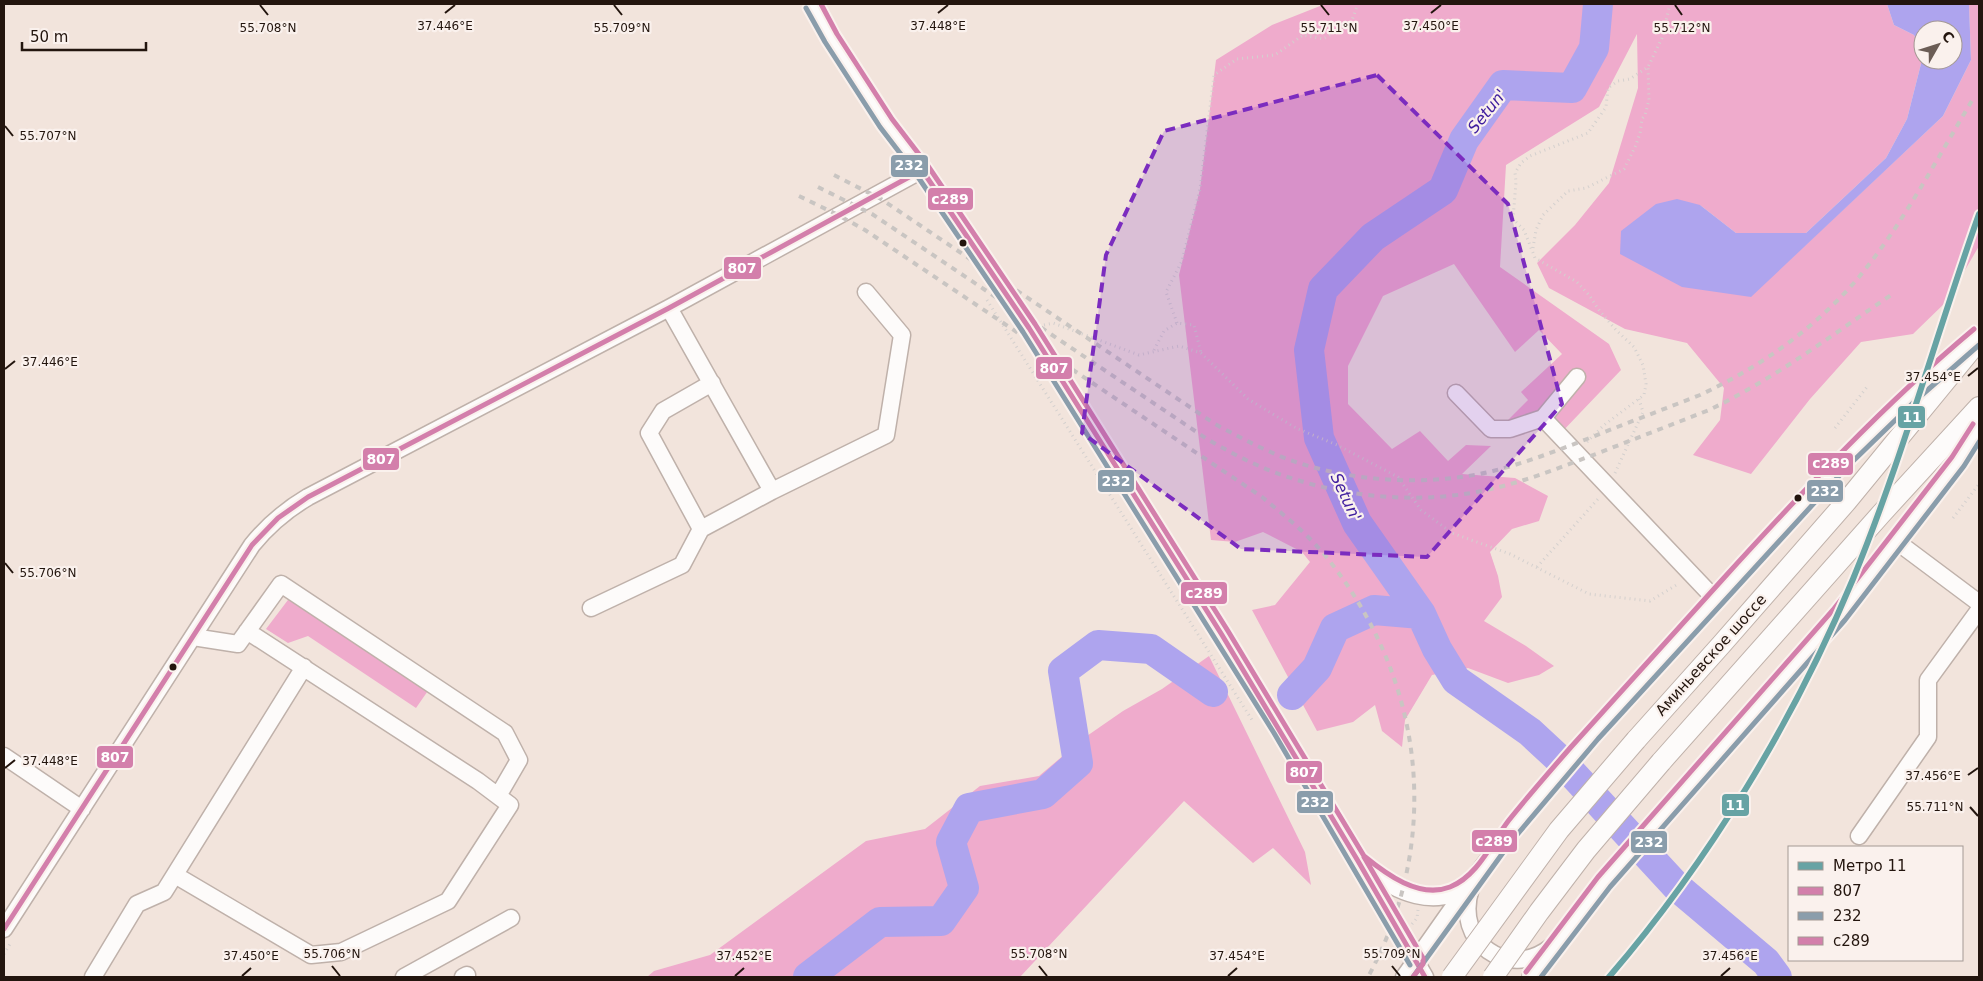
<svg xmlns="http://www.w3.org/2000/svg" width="1983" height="981" font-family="'DejaVu Sans',sans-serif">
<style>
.forest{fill:#efabcc}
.water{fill:#aea4ee;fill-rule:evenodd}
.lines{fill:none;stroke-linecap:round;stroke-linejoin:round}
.river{stroke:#aea4ee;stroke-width:30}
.minor-casing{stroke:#bfb1aa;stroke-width:19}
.major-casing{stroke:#bfb1aa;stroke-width:22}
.path{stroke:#d4d0ce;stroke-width:3;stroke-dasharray:1 4;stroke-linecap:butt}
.minor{stroke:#fdfbfa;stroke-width:16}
.major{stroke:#fdfbfa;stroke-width:20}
.rail{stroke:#c9c5c2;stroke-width:4;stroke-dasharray:6 6;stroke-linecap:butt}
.major-bridge-casing{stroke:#bfb1aa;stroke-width:22;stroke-linecap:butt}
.major-bridge{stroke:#fdfbfa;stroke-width:20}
.bus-1-casing{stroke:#faf1ed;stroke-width:9}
.bus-2-casing{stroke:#faf1ed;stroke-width:9}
.bus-3-casing{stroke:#faf1ed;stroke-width:9}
.bus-1{stroke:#d37fab;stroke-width:5}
.bus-2{stroke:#8a9dab;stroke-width:5}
.bus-3{stroke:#d37fab;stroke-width:5}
.metro-1-casing{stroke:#faf1ed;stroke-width:10}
.metro-1{stroke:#67a3a4;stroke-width:6}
.marked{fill:#7b2cbf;fill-opacity:0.2;stroke:#7b2cbf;stroke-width:4;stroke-dasharray:10 6;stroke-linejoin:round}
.ticks{fill:none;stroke:#23150e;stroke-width:2}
.bus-dot{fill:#23150e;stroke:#faf1ed;stroke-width:2}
.labels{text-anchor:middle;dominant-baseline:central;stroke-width:4.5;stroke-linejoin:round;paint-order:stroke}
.street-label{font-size:15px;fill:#23150e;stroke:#faf1ed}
.water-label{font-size:16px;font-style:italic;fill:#41209f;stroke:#faf1ed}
.ticks-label{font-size:12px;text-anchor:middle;fill:#23150e;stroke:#faf1ed;stroke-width:4.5;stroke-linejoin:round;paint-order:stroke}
.line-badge{stroke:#faf1ed;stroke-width:2}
.badge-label{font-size:14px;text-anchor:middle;font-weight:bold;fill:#fff}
</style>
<rect width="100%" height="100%" fill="#f2e4dc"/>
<path class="forest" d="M1322 4H1887L1894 25 1914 35 1923 56 1907 119 1886 158 1806 233H1736L1700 205 1750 297 1943 116 1971 60 1969 4H1979V246L1947 301 1913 334 1861 342 1810 399 1751 474 1693 455 1720 420 1724 388 1687 343 1625 329 1549 288 1537 263 1575 225 1609 183 1638 88 1637 34 1599 107 1506 165 1500 267 1609 344 1621 370 1559 435 1543 418 1505 423 1528 400 1521 392 1562 354 1539 330 1515 352 1454 264 1383 296 1348 366V404L1392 449 1420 431 1448 461 1466 445 1491 446 1462 474 1515 478 1548 496 1539 521 1512 529 1490 552 1498 576 1502 597 1484 621 1526 646 1554 666 1539 675 1508 683 1468 668 1432 675 1405 720 1402 747 1382 731 1375 705 1353 722 1317 731 1252 610 1275 605 1310 562 1302 552 1263 532 1235 542 1211 540 1179 275 1200 189 1216 60 1272 25 1320 6Z
M294 592 432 685 416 708 308 636 288 643 266 629Z
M1209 656 1305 852 1311 885 1273 848 1253 863 1184 801 1020 977H647L654 971 710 955 866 841 925 829 980 786 1039 776 1084 738 1123 711 1162 689Z"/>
<path class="water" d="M1887 4H1969L1971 60 1943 116 1751 297 1682 287 1620 254 1621 231 1656 204 1677 199 1700 205 1736 233H1806L1886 158 1907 119 1923 56 1914 35 1894 25ZM1923 30H1953V60H1923Z"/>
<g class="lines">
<path class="river" d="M1598 4 1594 48 1572 88 1503 85 1464 140 1443 190 1373 237 1323 289 1309 350 1319 438 1357 523 1421 614 1437 649 1456 680 1530 732 1558 758 1677 887 1766 962 1777 977
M1292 695 1317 668 1335 628 1374 610 1421 614
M808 977 880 922 941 921 964 888 951 842 969 808 1043 794 1078 763 1063 671 1098 645 1151 649 1213 692"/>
<g class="minor-casing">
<path id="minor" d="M813 4 831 38 886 123 922 170 1029 328 1222 635 1358 861 1425 977
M669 308 772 491 701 529 649 433 663 411 712 383
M1456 393 1491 429H1510L1543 418 1715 599
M1543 418 1577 377
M772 491 886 435 902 335 866 292
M1896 541 1979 603
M591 608 682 565 701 529
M193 637 238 644 281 584 505 733 519 760 498 796
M4 756 82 809
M1859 836 1928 737V680L1979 610
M1367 868C1394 892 1437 911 1469 884
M175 875 311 955 341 952 448 901 510 805 478 781 247 631
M1471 888C1453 942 1508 981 1551 947
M4 929 252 545C269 524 286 510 308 497L669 308 922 170
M93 977 137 904 164 892 304 667
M404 977 511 918
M463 977 467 975
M1404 977C1442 924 1479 868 1521 818 1585 740 1655 666 1723 591 1801 504 1879 415 1970 342"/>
</g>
<g class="major-casing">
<path id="major" d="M1636 740 1721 645 1847 501 1979 340
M1661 762 1881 514 1979 407
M1532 977 1604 882 1839 615 1958 461 1979 428"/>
</g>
<path class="path" d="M1533 248 1536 230 1543 215 1568 191 1586 188 1624 169 1636 145 1640 133 1642 119 1645 115 1649 100 1648 67
M987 300 1252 720
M1177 323 1166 292 1182 261 1200 189 1214 75 1237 59 1275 55 1303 35 1323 39 1351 23 1358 4
M1044 325 1053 323 1139 355 1179 346 1201 353 1248 399 1296 428 1337 445 1398 477 1421 510 1452 533 1510 554 1589 594 1650 601 1678 584
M1154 350 1164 331 1177 323 1194 325 1201 353
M1835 428 1867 387
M1587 442 1604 425 1644 395 1646 384 1643 365 1634 347 1616 330 1599 310 1589 295 1577 282 1535 258 1524 230 1513 219 1516 182 1515 173 1521 163 1530 156 1588 133 1606 107 1608 88 1618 81 1630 79 1648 67 1662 38 1670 4
M1615 473 1643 412 1639 399
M1953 518 1979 484
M1537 567 1598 499
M1412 924 1417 918 1418 910
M1384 953 1390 950
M4 954 10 944"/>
<use href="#minor" class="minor"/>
<use href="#major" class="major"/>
<path class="rail" d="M834 175 881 199 1215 424C1239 437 1262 449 1287 459 1351 482 1427 487 1493 471 1525 463 1556 451 1587 439 1624 424 1662 410 1700 395 1758 368 1810 332 1853 284 1900 230 1936 160 1973 99
M818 187 872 214 1207 439C1231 453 1256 466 1282 475 1349 499 1427 505 1495 488 1530 480 1563 466 1596 454 1634 439 1671 425 1709 410 1774 379 1832 335 1891 295
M799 196 838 215 865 230 1262 497C1285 516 1309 535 1328 559 1425 681 1443 839 1368 977"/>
<g class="major-bridge-casing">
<path id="major-bridge" d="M1452 977 1559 830 1636 740
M1493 977 1539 912 1586 850 1661 762"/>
</g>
<use href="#major-bridge" class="major-bridge"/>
<g class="bus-1-casing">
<path id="bus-1" d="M922 170 1029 328 1222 635 1358 861 1425 977
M4 929 252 545 278 518 308 497 669 308 922 170"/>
</g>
<g class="bus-2-casing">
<path id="bus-2" d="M806 8 825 42 880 127 916 174 1023 332 1274 733 1410 965
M1413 977 1510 843 1598 739 1849 465 1915 401 1979 345
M1541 977 1610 887 1845 620 1964 466 1979 442"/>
</g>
<g class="bus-3-casing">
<path id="bus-3" d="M821 4 837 34 892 119 928 166 1035 324 1228 631 1364 856C1386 874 1419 899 1450 887 1478 876 1492 842 1509 820 1529 795 1550 771 1571 747 1621 691 1672 636 1722 580 1802 492 1883 405 1974 329
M1364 857 1423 958V964L1413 977
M1526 972 1598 877 1833 610 1952 457 1973 424"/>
</g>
<use href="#bus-1" class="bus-1"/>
<use href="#bus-2" class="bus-2"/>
<use href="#bus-3" class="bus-3"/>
<g class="metro-1-casing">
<path id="metro-1" d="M1609 977C1709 861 1794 721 1853 579 1902 460 1936 335 1979 214"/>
</g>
<use href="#metro-1" class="metro-1"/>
</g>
<path class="marked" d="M1377 75 1508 204 1562 404 1427 557 1241 549 1082 433 1106 255 1164 131Z"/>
<path class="ticks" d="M260 5 268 15M614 5 622 15M1321 5 1329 15M1675 5 1682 15M445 13 455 5M938 13 948 5M1431 13 1441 5M5 126 13 136M5 369 15 361M1968 376 1978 368M5 563 13 573M5 768 15 760M1968 775 1978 768M1970 807 1978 816M332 966 340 976M1039 966 1047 976M1392 966 1400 976M242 976 251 968M735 976 744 968M1228 976 1237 968M1721 976 1730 968"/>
<g class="bus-dot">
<circle cx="963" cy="243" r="4.5"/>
<circle cx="1798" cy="498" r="4.5"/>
<circle cx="173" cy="667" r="4.5"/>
</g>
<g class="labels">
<g class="street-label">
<text transform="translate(1711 655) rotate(-48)">Аминьевское шоссе</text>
</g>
<g class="water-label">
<text transform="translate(1487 111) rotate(-51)">Setun'</text>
<text transform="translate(1346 497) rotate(65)">Setun'</text>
</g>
</g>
<g class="ticks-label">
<text x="445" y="30">37.446°E</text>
<text x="938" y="30">37.448°E</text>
<text x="1431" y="30">37.450°E</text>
<text x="268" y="32">55.708°N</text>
<text x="622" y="32">55.709°N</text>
<text x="1329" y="32">55.711°N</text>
<text x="1682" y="32">55.712°N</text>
<text x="48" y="140">55.707°N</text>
<text x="50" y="366">37.446°E</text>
<text x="1933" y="381">37.454°E</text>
<text x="48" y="577">55.706°N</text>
<text x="50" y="765">37.448°E</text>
<text x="1933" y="780">37.456°E</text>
<text x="1935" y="811">55.711°N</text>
<text x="332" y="958">55.706°N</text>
<text x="1039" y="958">55.708°N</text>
<text x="1392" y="958">55.709°N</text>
<text x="251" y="960">37.450°E</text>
<text x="744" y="960">37.452°E</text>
<text x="1237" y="960">37.454°E</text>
<text x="1730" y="960">37.456°E</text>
</g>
<g class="line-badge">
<rect x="890" y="154" width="39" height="24" rx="5" fill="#8a9dab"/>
<rect x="927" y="187" width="47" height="24" rx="5" fill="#d37fab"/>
<rect x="723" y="256" width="39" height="24" rx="5" fill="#d37fab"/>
<rect x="1035" y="356" width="38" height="24" rx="5" fill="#d37fab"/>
<rect x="1897" y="405" width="29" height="24" rx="5" fill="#67a3a4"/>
<rect x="362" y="447" width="38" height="24" rx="5" fill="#d37fab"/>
<rect x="1807" y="452" width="47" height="24" rx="5" fill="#d37fab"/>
<rect x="1097" y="469" width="38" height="24" rx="5" fill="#8a9dab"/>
<rect x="1806" y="479" width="38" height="24" rx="5" fill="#8a9dab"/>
<rect x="1180" y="581" width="48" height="24" rx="5" fill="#d37fab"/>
<rect x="96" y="745" width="38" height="24" rx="5" fill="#d37fab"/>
<rect x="1285" y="760" width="38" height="24" rx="5" fill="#d37fab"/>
<rect x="1296" y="790" width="38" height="24" rx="5" fill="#8a9dab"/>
<rect x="1721" y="793" width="29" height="24" rx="5" fill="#67a3a4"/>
<rect x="1471" y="829" width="47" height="24" rx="5" fill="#d37fab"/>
<rect x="1630" y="830" width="38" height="24" rx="5" fill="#8a9dab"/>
</g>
<g class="badge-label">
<text x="909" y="170">232</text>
<text x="950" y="204">с289</text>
<text x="742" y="273">807</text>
<text x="1054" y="373">807</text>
<text x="1912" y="422">11</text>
<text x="381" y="464">807</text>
<text x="1831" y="468">с289</text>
<text x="1116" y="486">232</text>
<text x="1825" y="496">232</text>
<text x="1204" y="598">с289</text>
<text x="115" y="762">807</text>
<text x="1304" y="777">807</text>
<text x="1315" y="807">232</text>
<text x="1735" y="810">11</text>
<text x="1494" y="846">с289</text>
<text x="1649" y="847">232</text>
</g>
<rect width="1983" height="981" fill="none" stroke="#23150e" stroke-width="10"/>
<rect x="1788" y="846" width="175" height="115" fill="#faf1ed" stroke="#a49994"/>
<rect x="1798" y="862" width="25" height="8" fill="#67a3a4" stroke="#a49994"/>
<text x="1833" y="871" font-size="15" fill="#23150e">Метро 11</text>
<rect x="1798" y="887" width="25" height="8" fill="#d37fab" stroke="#a49994"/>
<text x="1833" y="896" font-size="15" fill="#23150e">807</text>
<rect x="1798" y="912" width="25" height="8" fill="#8a9dab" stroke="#a49994"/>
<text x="1833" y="921" font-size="15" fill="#23150e">232</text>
<rect x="1798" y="937" width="25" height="8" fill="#d37fab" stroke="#a49994"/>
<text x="1833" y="946" font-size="15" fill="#23150e">с289</text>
<g transform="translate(1938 45) rotate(51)"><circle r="24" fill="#faf1ed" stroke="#a49994"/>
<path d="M0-4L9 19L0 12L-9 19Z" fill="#6b5d56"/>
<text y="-8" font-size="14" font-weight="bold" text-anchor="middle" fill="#23150e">С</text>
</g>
<path d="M22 42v8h124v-8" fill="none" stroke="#23150e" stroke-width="2.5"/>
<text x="30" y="42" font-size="15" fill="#23150e" stroke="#faf1ed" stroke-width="4" paint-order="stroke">50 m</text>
</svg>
